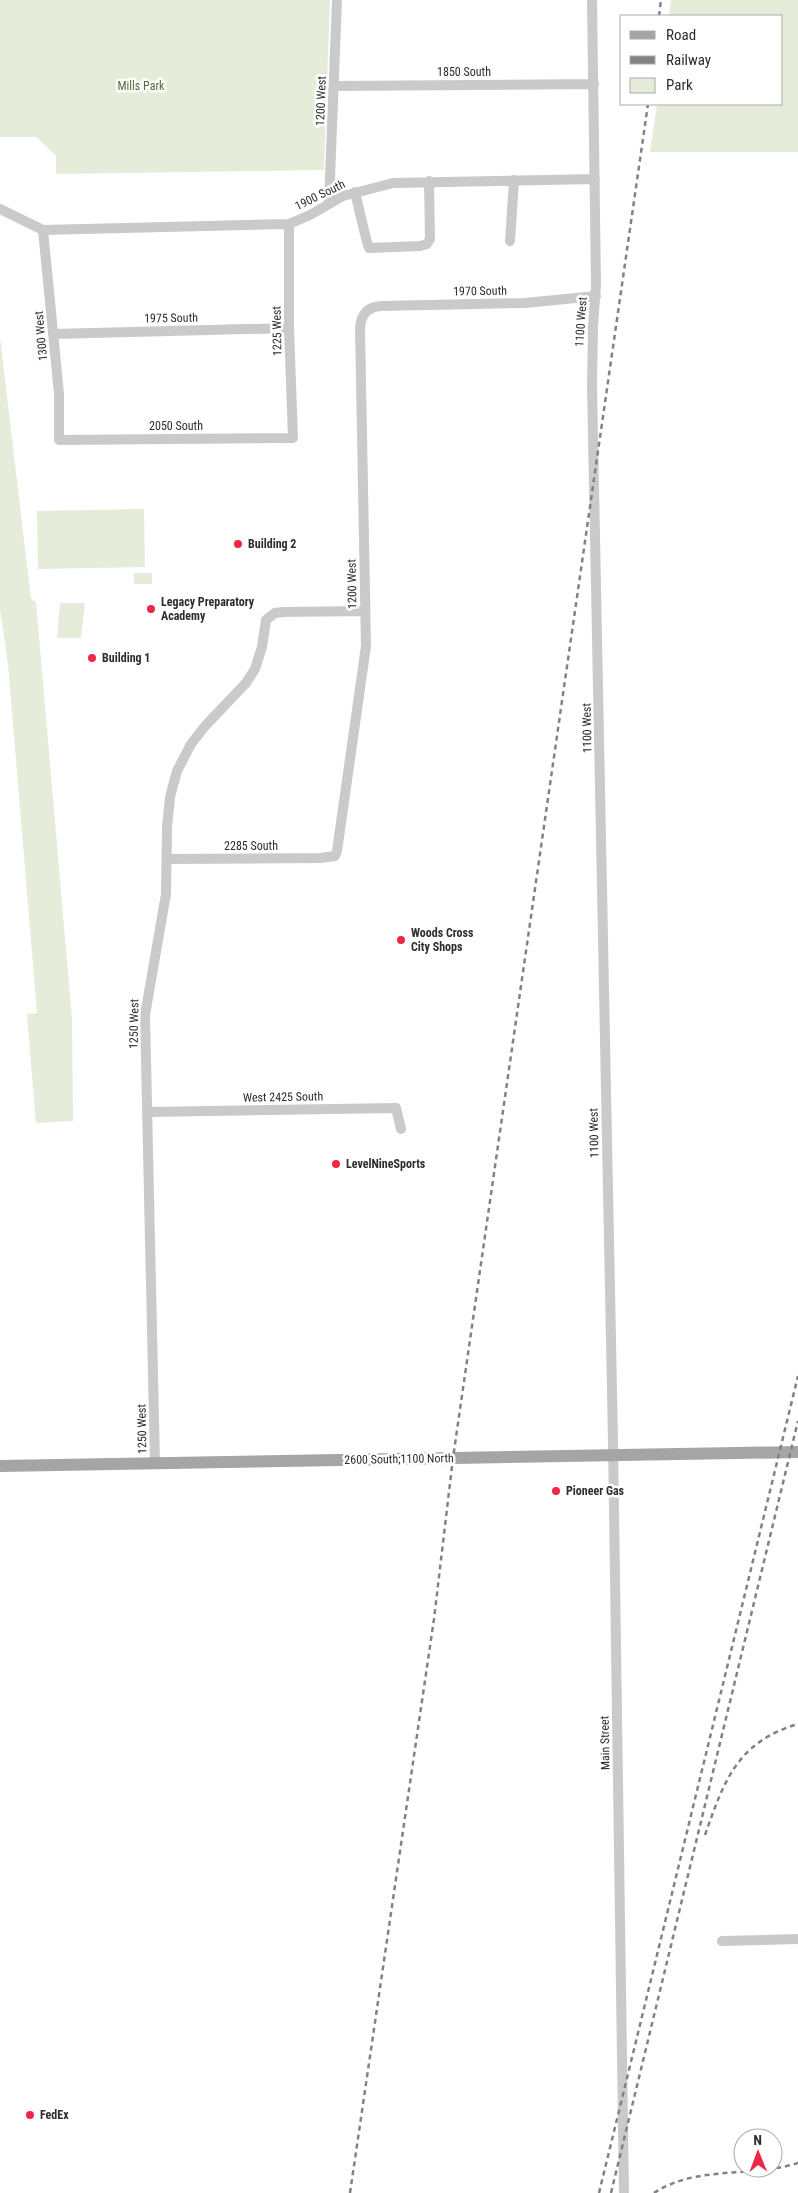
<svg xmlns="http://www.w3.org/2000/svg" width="798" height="2193" font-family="'Roboto Condensed',sans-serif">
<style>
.green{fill:#e5ecda}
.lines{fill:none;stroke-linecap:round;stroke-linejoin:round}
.minor{stroke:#cacaca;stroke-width:10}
.major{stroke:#a5a5a5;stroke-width:12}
.rail{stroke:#828282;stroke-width:2.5;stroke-dasharray:5 4;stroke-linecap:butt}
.poi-dot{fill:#ec2845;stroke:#fff;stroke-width:2}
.labels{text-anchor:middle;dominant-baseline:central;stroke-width:5;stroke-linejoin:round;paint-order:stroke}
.street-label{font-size:12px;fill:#2d2d2d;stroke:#fff}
.park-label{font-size:12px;fill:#546b39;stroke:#fff}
.poi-label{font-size:12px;font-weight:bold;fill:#2d2d2d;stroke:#fff;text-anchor:start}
</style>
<rect width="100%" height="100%" fill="#fff"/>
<path class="green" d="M0 0H330L324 170 56 174V156L36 137H0Z
M671 0H798V152H650L657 104H782V16H669Z
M0 337 31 599 36 602 72 1019 73 1121 36 1123 27 1014 37 1013 8 664 0 609Z
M144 509 145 567 38 569 37 511Z
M134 573H152V584H134Z
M60 603H85L81 638H57Z"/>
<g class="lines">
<path class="minor" d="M592 0 596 284 593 327 592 386 613 1441 624 2193
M334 86 594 84
M355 192C357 200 367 245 369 248L420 246 427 244 430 239 429 181
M329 203 337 0
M0 209 43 230 289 224 310 215 343 196 393 183 595 179
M43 230 59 394V440L293 438 289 328V224
M510 241 514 180
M54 334 289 328
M167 859 320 858 335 856 337 851 366 646 360 328C361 315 367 307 381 306L525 303 596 296
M148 1112 396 1108 401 1129
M155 1464 145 1015 166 894 167 827 170 797 177 771 191 744 206 725 246 683 255 669 262 647 266 620 275 613 283 612 365 611
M722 1941 798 1939"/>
<path class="major" d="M0 1466 798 1452"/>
<path class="rail" d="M659 16 661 0
M705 1835C724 1781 737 1742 798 1724
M350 2193 434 1619 453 1458 648 104
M599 2193 798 1376
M611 2193 798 1421
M654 2193C696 2165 751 2178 798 2163"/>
</g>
<g class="poi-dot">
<circle cx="238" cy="544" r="5"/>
<circle cx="151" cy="609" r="5"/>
<circle cx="92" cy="658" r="5"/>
<circle cx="401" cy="940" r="5"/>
<circle cx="336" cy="1164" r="5"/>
<circle cx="556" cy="1491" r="5"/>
<circle cx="30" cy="2115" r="5"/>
</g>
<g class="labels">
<g class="street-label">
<text x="464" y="72">1850 South</text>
<text transform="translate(321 101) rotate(-88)">1200 West</text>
<text transform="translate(320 195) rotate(-26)">1900 South</text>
<text transform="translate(480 291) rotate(-1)">1970 South</text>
<text transform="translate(171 318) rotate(-1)">1975 South</text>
<text transform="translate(581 322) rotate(-86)">1100 West</text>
<text transform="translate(277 331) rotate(-91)">1225 West</text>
<text transform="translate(41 336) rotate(-95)">1300 West</text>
<text x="176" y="426">2050 South</text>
<text transform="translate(352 584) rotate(-91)">1200 West</text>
<text transform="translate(587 728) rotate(-91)">1100 West</text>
<text x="251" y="846">2285 South</text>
<text transform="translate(134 1024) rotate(-89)">1250 West</text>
<text transform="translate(283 1097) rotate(-1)">West 2425 South</text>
<text transform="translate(594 1133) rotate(-91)">1100 West</text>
<text transform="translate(142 1429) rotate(-91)">1250 West</text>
<text transform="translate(399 1459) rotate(-1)">2600 South;1100 North</text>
<text transform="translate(605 1743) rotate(-91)">Main Street</text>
</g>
<g class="park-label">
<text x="141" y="86">Mills Park</text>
</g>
<g class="poi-label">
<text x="248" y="544">Building 2</text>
<text x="161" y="602">Legacy Preparatory<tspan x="161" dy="14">Academy</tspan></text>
<text x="102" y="658">Building 1</text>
<text x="411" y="933">Woods Cross<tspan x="411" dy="14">City Shops</tspan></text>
<text x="346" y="1164">LevelNineSports</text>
<text x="566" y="1491">Pioneer Gas</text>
<text x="40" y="2115">FedEx</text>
</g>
</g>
<rect x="620" y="15" width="162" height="90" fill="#ffffff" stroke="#ababab"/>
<rect x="630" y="31" width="25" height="8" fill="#a5a5a5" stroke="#ababab"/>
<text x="666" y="40" font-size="15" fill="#2d2d2d">Road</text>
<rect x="630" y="56" width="25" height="8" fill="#828282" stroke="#ababab"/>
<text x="666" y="65" font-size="15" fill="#2d2d2d">Railway</text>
<rect x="630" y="78" width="25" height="15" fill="#e5ecda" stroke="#ababab"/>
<text x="666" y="90" font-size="15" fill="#2d2d2d">Park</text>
<g transform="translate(758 2153) rotate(359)"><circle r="24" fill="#ffffff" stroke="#ababab"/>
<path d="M0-4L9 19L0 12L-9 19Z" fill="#ec2845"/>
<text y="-8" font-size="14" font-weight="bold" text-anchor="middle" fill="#2d2d2d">N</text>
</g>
</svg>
